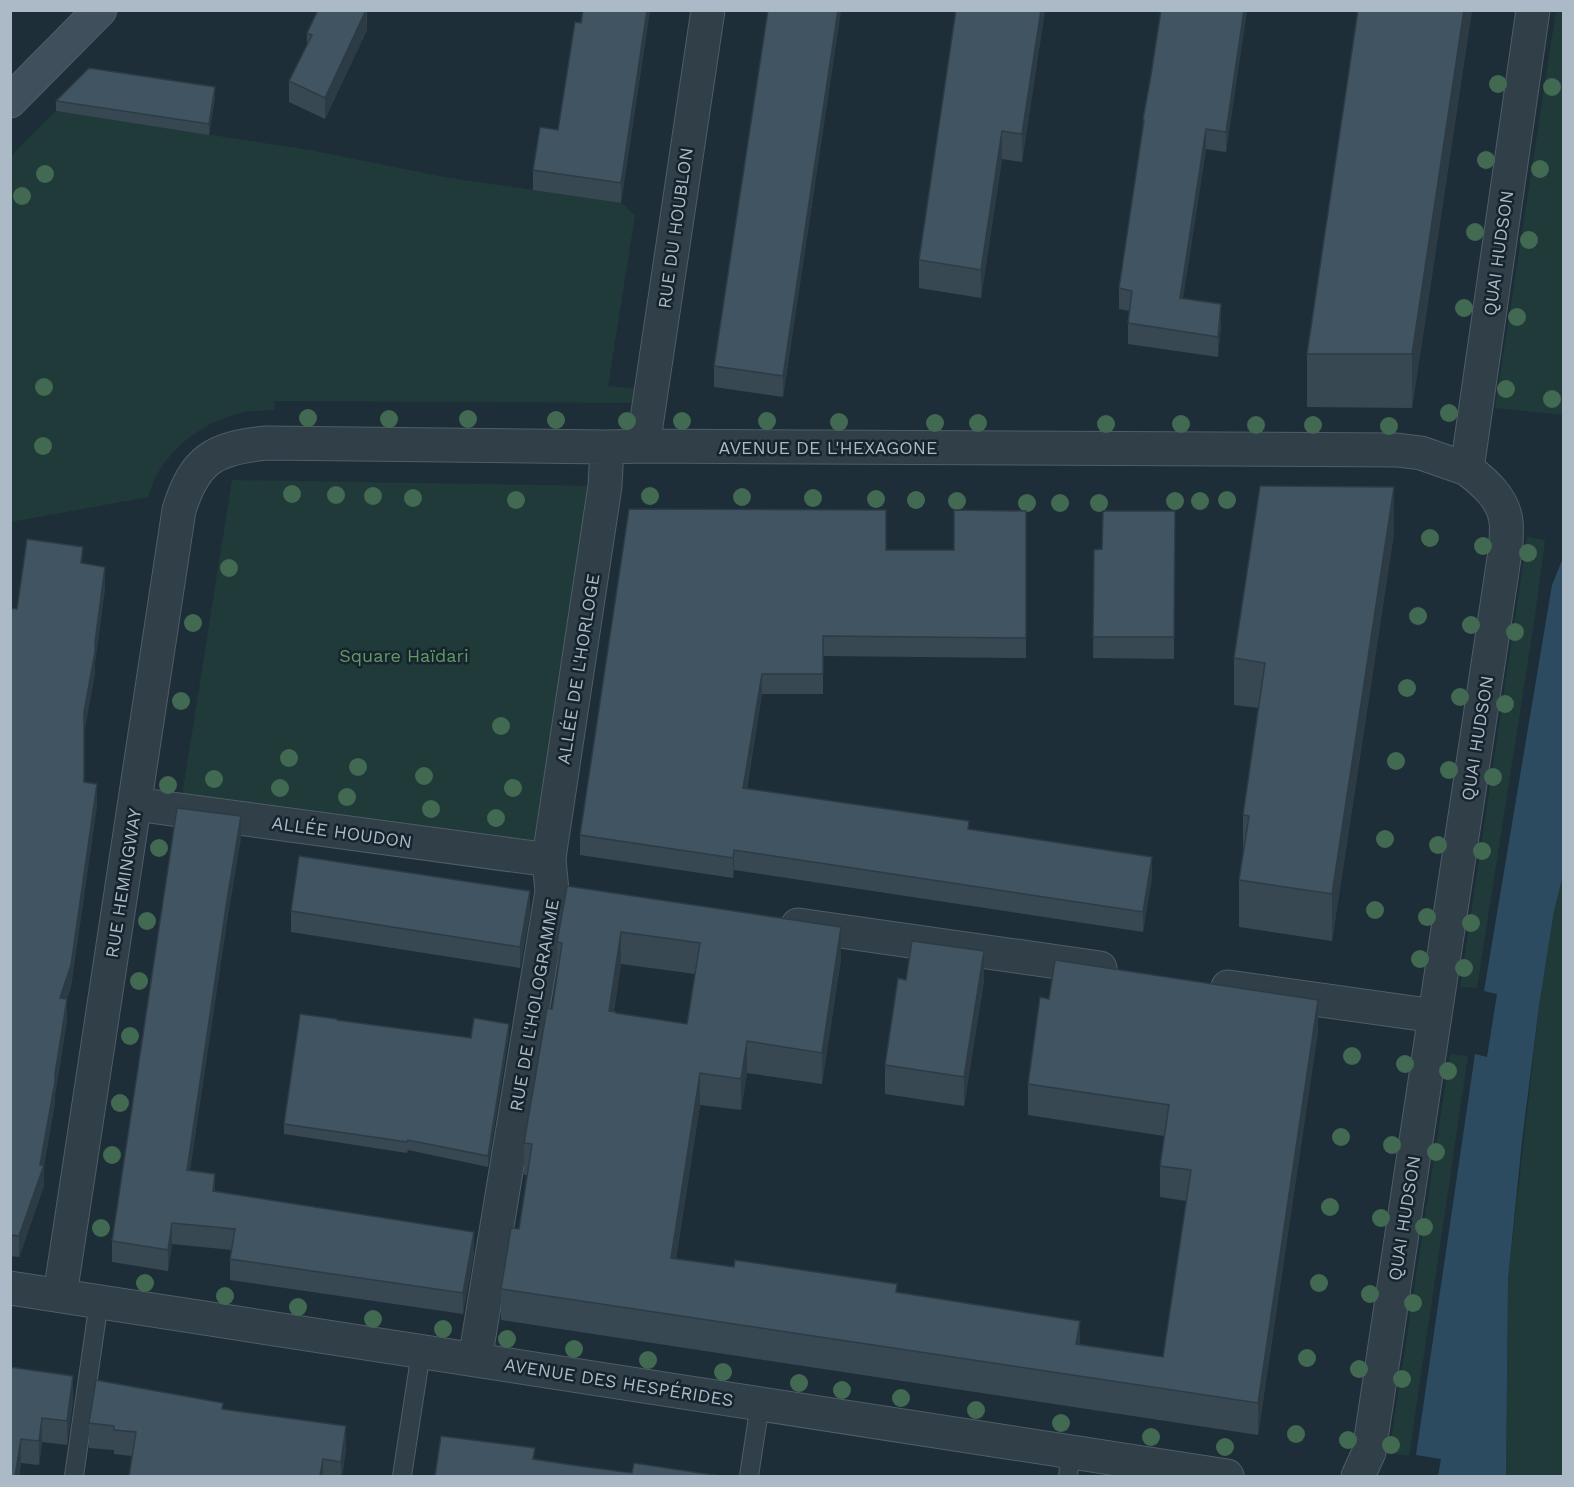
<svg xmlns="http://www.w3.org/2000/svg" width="1574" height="1487" font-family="'Work Sans',sans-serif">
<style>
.green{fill:#1f3a38}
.water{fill:#2d4b60}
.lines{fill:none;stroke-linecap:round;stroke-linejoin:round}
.lane-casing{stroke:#4f5d67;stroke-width:20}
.street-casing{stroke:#4f5d67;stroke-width:35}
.secondary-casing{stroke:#4f5d67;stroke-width:35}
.lane{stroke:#313f49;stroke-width:18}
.street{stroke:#313f49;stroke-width:33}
.secondary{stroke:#3f4f5c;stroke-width:33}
.tree{fill:#426951}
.wall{fill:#374853;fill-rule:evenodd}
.shaded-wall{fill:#2d3b44}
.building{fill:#405461;stroke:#2d3b44;stroke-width:1.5;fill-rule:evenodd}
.labels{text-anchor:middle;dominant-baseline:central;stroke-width:5;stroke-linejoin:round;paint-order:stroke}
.street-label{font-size:18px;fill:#abbac6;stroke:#17242d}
.park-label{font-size:18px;fill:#609964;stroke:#17242d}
</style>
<rect width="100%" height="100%" fill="#1d2e39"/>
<path class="green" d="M1556 11H1564L1563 415 1495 408Z
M56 111 310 150 444 177 622 203 635 216 608 386 639 389 637 403 275 401 274 410C264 411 254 410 245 412 210 419 178 441 159 471 154 479 151 489 148 497L11 522V156Z
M232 480 605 486 550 851 182 796Z
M1527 537 1545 540 1535 616 1477 988 1460 987Z
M1563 875V1476H1506L1508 1279 1539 1006 1554 911Z
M1450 1054 1468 1056 1409 1456 1389 1453Z"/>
<path class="water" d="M1563 558V875L1554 911 1539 1006 1522 1141 1508 1279 1506 1476H1438L1441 1459 1416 1455 1475 1054 1487 1057 1497 994 1484 991 1552 585Z"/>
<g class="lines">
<g class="lane-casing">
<path id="lane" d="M74 1476 99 1301
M402 1476 421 1352
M749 1476 760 1404
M1068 1476 1071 1452"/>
</g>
<g class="street-casing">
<path id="street" d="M643 446 708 10
M135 804 549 860
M798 925 1100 968
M1228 987 1435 1016
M10 1288 1227 1476
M60 1295 179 510C195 459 214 448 267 443L607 447 643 446 1397 450 1421 453 1467 469
M475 1360 552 891 549 860 550 851 605 486 607 447
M1358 1476 1369 1452 1506 545C1506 537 1507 528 1506 521 1503 498 1484 482 1467 469L1533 10"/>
</g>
<g class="secondary-casing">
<path id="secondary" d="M10 101 100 10"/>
</g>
<use href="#lane" class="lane"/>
<use href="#street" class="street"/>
<use href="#secondary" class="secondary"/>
</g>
<g class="tree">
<circle cx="1498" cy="84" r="9"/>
<circle cx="1552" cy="87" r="9"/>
<circle cx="1486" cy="160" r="9"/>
<circle cx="1540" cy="169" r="9"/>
<circle cx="45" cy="174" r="9"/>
<circle cx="22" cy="196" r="9"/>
<circle cx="1475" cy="232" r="9"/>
<circle cx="1529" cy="240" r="9"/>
<circle cx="1464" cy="308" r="9"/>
<circle cx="1517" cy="317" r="9"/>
<circle cx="44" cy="387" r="9"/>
<circle cx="1506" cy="389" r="9"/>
<circle cx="1552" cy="399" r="9"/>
<circle cx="1449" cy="413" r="9"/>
<circle cx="308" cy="418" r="9"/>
<circle cx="389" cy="419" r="9"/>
<circle cx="468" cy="419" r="9"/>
<circle cx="556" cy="420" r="9"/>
<circle cx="627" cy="421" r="9"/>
<circle cx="682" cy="421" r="9"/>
<circle cx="767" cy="421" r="9"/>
<circle cx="839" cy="422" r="9"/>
<circle cx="935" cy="423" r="9"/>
<circle cx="978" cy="423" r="9"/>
<circle cx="1106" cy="424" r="9"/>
<circle cx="1181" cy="424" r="9"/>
<circle cx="1256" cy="425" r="9"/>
<circle cx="1313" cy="425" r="9"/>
<circle cx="1389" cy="426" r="9"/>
<circle cx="43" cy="446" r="9"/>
<circle cx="292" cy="494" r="9"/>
<circle cx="336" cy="495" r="9"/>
<circle cx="373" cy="496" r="9"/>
<circle cx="650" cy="496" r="9"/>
<circle cx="742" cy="497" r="9"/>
<circle cx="413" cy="498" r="9"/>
<circle cx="813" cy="498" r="9"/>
<circle cx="876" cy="499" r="9"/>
<circle cx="516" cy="500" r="9"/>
<circle cx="916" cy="500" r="9"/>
<circle cx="1227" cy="500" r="9"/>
<circle cx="957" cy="501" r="9"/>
<circle cx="1175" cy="501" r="9"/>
<circle cx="1200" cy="501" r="9"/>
<circle cx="1027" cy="503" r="9"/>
<circle cx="1060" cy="503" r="9"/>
<circle cx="1099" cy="503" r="9"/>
<circle cx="1430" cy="538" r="9"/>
<circle cx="1483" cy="546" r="9"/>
<circle cx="1528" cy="553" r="9"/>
<circle cx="229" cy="568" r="9"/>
<circle cx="1418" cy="616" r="9"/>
<circle cx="193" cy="623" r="9"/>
<circle cx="1471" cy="625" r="9"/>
<circle cx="1515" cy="632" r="9"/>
<circle cx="1407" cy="688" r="9"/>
<circle cx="1460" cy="697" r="9"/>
<circle cx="181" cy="701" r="9"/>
<circle cx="1505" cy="704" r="9"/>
<circle cx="501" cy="726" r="9"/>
<circle cx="289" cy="758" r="9"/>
<circle cx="1396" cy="761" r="9"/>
<circle cx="358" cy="767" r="9"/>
<circle cx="1449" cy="770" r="9"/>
<circle cx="424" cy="776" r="9"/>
<circle cx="1493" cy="777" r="9"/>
<circle cx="214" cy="779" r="9"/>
<circle cx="168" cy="785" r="9"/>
<circle cx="280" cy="788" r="9"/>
<circle cx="513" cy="788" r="9"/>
<circle cx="347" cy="797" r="9"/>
<circle cx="431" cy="809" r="9"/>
<circle cx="496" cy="818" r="9"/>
<circle cx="1385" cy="839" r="9"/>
<circle cx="1438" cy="845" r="9"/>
<circle cx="159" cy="848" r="9"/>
<circle cx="1482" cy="851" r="9"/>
<circle cx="1375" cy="910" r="9"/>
<circle cx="1427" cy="917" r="9"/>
<circle cx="147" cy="921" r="9"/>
<circle cx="1471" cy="923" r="9"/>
<circle cx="1420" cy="959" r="9"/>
<circle cx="1464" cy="968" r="9"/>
<circle cx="139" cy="981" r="9"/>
<circle cx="130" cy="1036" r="9"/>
<circle cx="1352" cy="1056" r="9"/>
<circle cx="1405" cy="1064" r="9"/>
<circle cx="1448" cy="1071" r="9"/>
<circle cx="120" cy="1103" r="9"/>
<circle cx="1341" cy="1137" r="9"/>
<circle cx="1392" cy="1145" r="9"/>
<circle cx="1436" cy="1152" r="9"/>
<circle cx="112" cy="1155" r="9"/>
<circle cx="1330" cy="1207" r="9"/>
<circle cx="1381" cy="1218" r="9"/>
<circle cx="1424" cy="1227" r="9"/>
<circle cx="101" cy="1228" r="9"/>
<circle cx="145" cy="1283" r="9"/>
<circle cx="1319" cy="1283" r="9"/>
<circle cx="1370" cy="1294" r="9"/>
<circle cx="225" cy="1296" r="9"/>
<circle cx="1413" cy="1303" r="9"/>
<circle cx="298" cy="1307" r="9"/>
<circle cx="373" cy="1319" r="9"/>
<circle cx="443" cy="1329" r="9"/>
<circle cx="507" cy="1339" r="9"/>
<circle cx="574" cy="1349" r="9"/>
<circle cx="1307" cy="1358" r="9"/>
<circle cx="648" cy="1360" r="9"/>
<circle cx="1359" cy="1369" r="9"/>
<circle cx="723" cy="1372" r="9"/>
<circle cx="1402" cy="1379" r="9"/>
<circle cx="799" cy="1383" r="9"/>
<circle cx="842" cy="1390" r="9"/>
<circle cx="901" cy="1398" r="9"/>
<circle cx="976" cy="1410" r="9"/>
<circle cx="1061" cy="1423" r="9"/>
<circle cx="1296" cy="1434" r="9"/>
<circle cx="1151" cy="1437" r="9"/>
<circle cx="1348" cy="1440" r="9"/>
<circle cx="1391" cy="1445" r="9"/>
<circle cx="1225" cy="1447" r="9"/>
</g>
<path class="wall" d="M367 10V30L325 119 289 102V81L307 45V33Z
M583 10H650L621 203 533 190V170L558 130Z
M841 10 783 397 714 387V366Z
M956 10H1045L1022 162 1002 159 981 298 919 288V260Z
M1247 10 1226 152 1206 149 1183 298 1221 324 1218 357 1128 344V323L1129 311 1119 309V288L1143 129V119Z
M1472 10 1412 408 1307 407V354Z
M215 97 209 135 56 111V101Z
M1026 511V658L823 656V694H762L747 788 969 829 1152 877 1143 932 734 870 733 878 580 855V835L886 550H954Z
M1175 511 1174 659 1093 658 1094 550 1102 549Z
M1394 533 1332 941 1239 927V880L1243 859V815L1258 708 1234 705V658Z
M83 564 105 588 95 663V673L84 733V782L97 805 71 986 67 999V1020L55 1095V1103L44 1165V1186L19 1257 10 1256V608L17 609Z
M241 837 227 921 190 1170 215 1192 474 1253 463 1314 230 1280V1259L232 1250 172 1244 168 1271 112 1262V1241Z
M567 886 841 959 822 1084 747 1073 741 1110 700 1105 676 1259 897 1292 1080 1345 1163 1357 1186 1201 1160 1197V1166L1164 1136 1028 1115V1084L1049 999 1318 1031 1258 1435 501 1320V1289L519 1229 527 1175H524V1143L552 1009 558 974 557 942ZM621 964 695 974 687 1024 616 1013 614 1011Z
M291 911 530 912 520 968 291 932Z
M906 980 984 981 964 1106 885 1094V1065Z
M337 1020 471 1038 509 1034 488 1167 408 1150 407 1153 284 1134V1124Z
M10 1367 73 1401 67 1445 42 1442 39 1465 21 1463 19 1476H10Z
M223 1409 346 1450 342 1476H129L132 1456 114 1454V1450L89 1448V1423Z"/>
<path class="shaded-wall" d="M366 10 367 30 325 119V98Z
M647 10H650L621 203V183Z
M838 10H841L783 397V376Z
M1041 10H1045L1022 162V134Z
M1244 10H1247L1226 152V132Z
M1464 10H1472L1412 408V354Z
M215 87V97L209 135V124Z
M1206 129V149L1180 318V298Z
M1002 131V159L981 298V270Z
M1221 304V324L1218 357V337Z
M1394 487V533L1332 941V894Z
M105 567V588L95 663V642Z
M95 652V673L84 733V712Z
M762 674V694L743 808V788Z
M97 784V805L71 986 60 1019V998Z
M241 816V837L227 921 187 1190V1170L227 900Z
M734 850V870L733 878V858Z
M1152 857V877L1143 932V912Z
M530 891V912L520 968V947Z
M841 927V959L822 1084V1053Z
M621 932V964L609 1042V1011Z
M984 951V981L964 1106V1077Z
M67 999V1020L55 1095V1074Z
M1318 1000V1031L1258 1435V1403Z
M509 1024V1034L488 1167V1156Z
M747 1041V1073L741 1110V1079Z
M700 1073V1105L671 1290V1258Z
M55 1082V1103L44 1166V1165V1186L19 1257V1236L40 1165Z
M215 1174V1195L213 1191Z
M172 1223V1244L168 1271V1250Z
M474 1232V1253L463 1314V1293Z
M1080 1321V1353L1076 1376V1344Z
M73 1376V1401L67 1445V1421Z
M42 1418V1442L39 1465V1441Z
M346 1426V1450L342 1476H341V1462Z
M21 1439V1463L19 1476H15Z
M323 1459V1476H320Z"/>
<path class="building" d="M318 10H366L325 98 289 81 312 35 307 33Z
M583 10H647L621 183 533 170 540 127 558 130 575 22 581 23Z
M768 10H838L783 376 714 366Z
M956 10H1041L1022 134 1002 131 981 270 919 260Z
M1161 10H1244L1226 132 1206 129 1180 298 1221 304 1218 337 1128 323 1132 291 1119 288 1144 120 1143 119 1150 81Z
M1358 10H1464L1412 354H1307Z
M89 68 215 87 209 124 56 101Z
M1260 486 1394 487 1332 894 1239 880 1249 816 1243 815 1265 663 1234 658Z
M629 509 886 510V550H954V510L1026 511V638L823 636V674H762L743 788 969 821 968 829 1152 857 1143 912 734 850 733 858 580 835Z
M1103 511H1175L1174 637H1093L1094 550 1102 549Z
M27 539 83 547 81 563 105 567 95 642V652L84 712V782L97 784 71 965 60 998 67 999 55 1074V1082L40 1165H44L19 1236 10 1235V608L17 609Z
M177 808 241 816 227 900 187 1170 215 1174 213 1191 474 1232 463 1293 230 1259 235 1229 172 1223 168 1250 112 1241Z
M299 856 530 891 520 947 291 911Z
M567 886 841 927 822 1053 747 1041 741 1079 700 1073 671 1258 734 1267 735 1260 897 1284 896 1292 1080 1321 1076 1344 1163 1357 1191 1170 1160 1166 1169 1105 1028 1084 1040 997 1049 999 1055 960 1318 1000 1258 1403 501 1289 511 1228 519 1229 532 1144 524 1143 547 1008 552 1009 562 943 557 942ZM621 932 700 943 687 1024 616 1013V1012L609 1011Z
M912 941 984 951 964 1077 885 1065 898 978 906 980Z
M300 1014 337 1019V1020L471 1038 474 1018 509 1024 488 1156 408 1140 407 1142 284 1124Z
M10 1367 73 1376 67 1421 42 1418 39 1441 21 1439 15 1476H10Z
M96 1380 223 1403 222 1409 346 1426 341 1462 323 1459 320 1476H129L136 1432 114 1430V1426L89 1423Z
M441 1436 535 1448 533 1459 579 1466 632 1473 634 1463 720 1476H435Z"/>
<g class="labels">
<g class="street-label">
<text transform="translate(675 228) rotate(-82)">RUE DU HOUBLON</text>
<text transform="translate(1498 253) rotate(-82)">QUAI HUDSON</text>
<text x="828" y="447">AVENUE DE L'HEXAGONE</text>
<text transform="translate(578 669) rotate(-81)">ALLÉE DE L'HORLOGE</text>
<text transform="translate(1477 738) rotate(-81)">QUAI HUDSON</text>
<text transform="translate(342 832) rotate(8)">ALLÉE HOUDON</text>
<text transform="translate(123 883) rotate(-81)">RUE HEMINGWAY</text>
<text transform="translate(534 1005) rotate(-80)">RUE DE L'HOLOGRAMME</text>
<text transform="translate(1404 1218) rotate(-81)">QUAI HUDSON</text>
<text transform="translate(619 1382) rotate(9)">AVENUE DES HESPÉRIDES</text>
</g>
<g class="park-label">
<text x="404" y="655">Square Haïdari</text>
</g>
</g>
<rect width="1574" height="1487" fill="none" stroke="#abbac6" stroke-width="24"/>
</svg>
